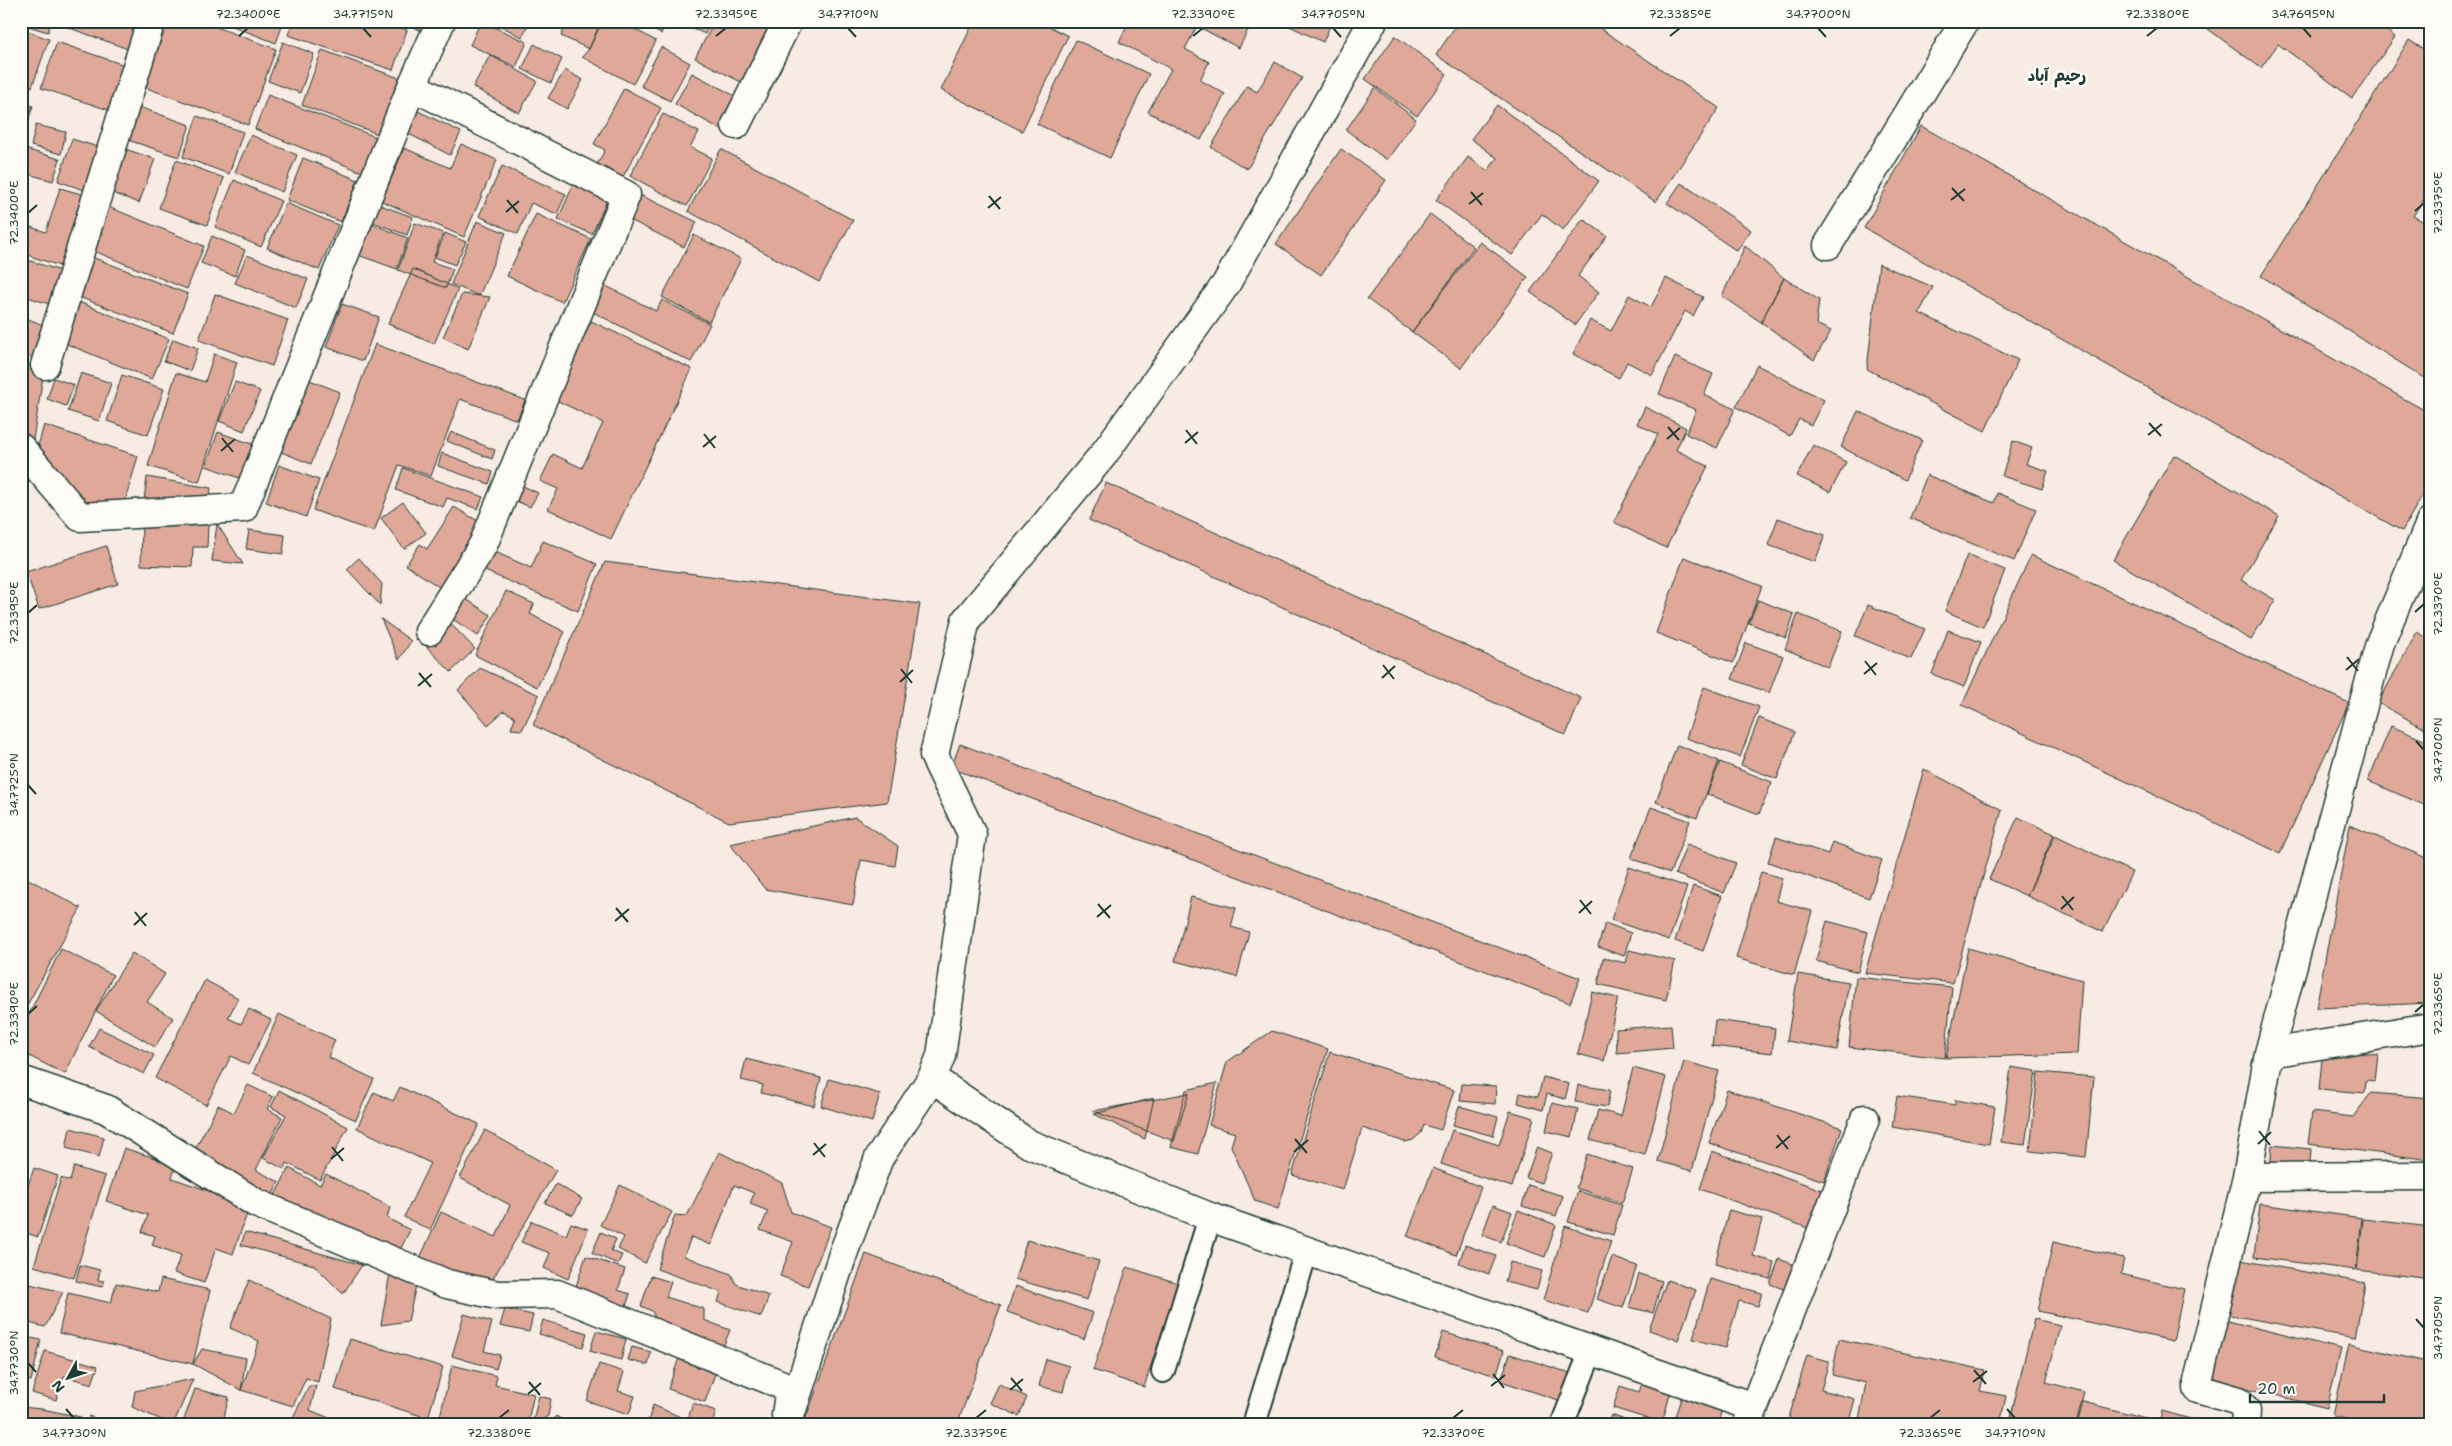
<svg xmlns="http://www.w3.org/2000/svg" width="2452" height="1446" font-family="'Shantell Sans','Playpen Sans Arabic',sans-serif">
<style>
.building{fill:#e0a899;stroke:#1f3d34}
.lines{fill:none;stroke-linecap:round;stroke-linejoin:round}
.service-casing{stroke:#1f3d34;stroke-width:26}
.minor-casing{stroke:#1f3d34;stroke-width:31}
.service{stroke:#fdfcf7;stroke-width:22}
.minor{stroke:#fdfcf7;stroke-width:28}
.ticks{fill:none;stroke:#1f3d34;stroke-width:2}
.labels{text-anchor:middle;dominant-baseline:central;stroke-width:5;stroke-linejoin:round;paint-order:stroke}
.quarter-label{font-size:16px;font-weight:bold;fill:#1f3d34;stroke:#fdfcf7}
.neatline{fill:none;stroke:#1f3d34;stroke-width:2}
.ticks-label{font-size:12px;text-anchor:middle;fill:#1f3d34}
</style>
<rect width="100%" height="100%" fill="#f7ebe4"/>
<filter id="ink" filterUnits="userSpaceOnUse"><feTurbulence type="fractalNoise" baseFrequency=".02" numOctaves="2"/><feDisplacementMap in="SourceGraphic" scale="10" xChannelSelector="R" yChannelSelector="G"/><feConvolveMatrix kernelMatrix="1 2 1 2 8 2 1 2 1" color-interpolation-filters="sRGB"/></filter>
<g filter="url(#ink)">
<path class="building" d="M21 21H51L48 32 21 24Z
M70 21H138L128 49 67 27Z
M168 21H200L276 49 248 125 144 87Z
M232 21H284L276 43 230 25Z
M293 21H382L407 30 393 70 288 35Z
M396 21H426L423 31Z
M481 21 527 42 516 67 470 45Z
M491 21H530L522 37Z
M568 21H602L589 49 561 36Z
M601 21H620L656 41 633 84 582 57 589 49Z
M635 21H667L661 34Z
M677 21H711L705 34Z
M715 21H774L741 82 695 58Z
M974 21H1039L1068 36 1022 131 941 90Z
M1129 21H1246L1251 24 1239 48 1197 26 1185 49 1209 62 1200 80 1225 94 1201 140 1148 112 1171 69 1119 42Z
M1279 21H1332L1323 42Z
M1459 21H1589L1719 108 1656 202 1436 55Z
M2214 21H2374L2395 37 2352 98 2278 44 2261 68 2208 29Z
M21 29 49 39 32 87 21 83Z
M1395 36 1447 74 1417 116 1365 79Z
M1076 40 1149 74 1110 158 1037 124Z
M2409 40 2431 54V188L2413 216 2431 226V382L2261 276Z
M57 42 127 66 112 111 41 88Z
M283 42 314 54 300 93 268 81Z
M534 44 562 59 551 83 522 69Z
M661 47 690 63 670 101 641 86Z
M322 50 399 78 378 134 302 105Z
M490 55 537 81 519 113 473 87Z
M1275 62 1302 78 1247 169 1211 147 1247 86 1257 92Z
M565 70 583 80 567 109 548 98Z
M692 73 739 98 722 130 675 104Z
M624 88 661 108 620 182 595 168 605 150 594 144Z
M1375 88 1416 119 1387 160 1346 130Z
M268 95 376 137 362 172 255 129Z
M21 103 33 106 21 143Z
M1497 105 1599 181 1563 230 1542 214 1512 255 1436 200 1468 157 1488 171 1497 158 1471 139Z
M136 106 190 125 179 157 125 139Z
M416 110 461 132 450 155 405 132Z
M663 114 699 132 690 147 712 158 687 206 630 176Z
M197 116 243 132 229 174 183 157Z
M36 125 66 132 61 154 31 146Z
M1921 126 2431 414V480L2402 531 1864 228Z
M251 135 297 155 282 192 235 172Z
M72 139 101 148 87 191 58 181Z
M461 144 497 160 464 237 382 201 404 148 450 168Z
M21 148 60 159 53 181 21 172Z
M125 149 155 159 139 203 110 192Z
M721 149 853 220 819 282 688 211Z
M1341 149 1386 180 1321 275 1276 244Z
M303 158 358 180 341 222 287 200Z
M176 160 224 178 207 225 159 208Z
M502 166 566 194 557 214 531 203 518 234 479 216Z
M21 178 28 180 21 200Z
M234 180 281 201 261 247 215 227Z
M575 181 609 196 592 234 558 219Z
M1681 183 1751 230 1737 251 1667 203Z
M60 188 88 196 66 268 21 253V224L46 232Z
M640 195 697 222 684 247 628 219Z
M286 203 338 225 319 270 267 248Z
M377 204 413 217 407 235 370 221Z
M106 206 204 246 187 289 89 249Z
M536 214 591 239 562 302 507 276Z
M1430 214 1474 247 1412 332 1367 299Z
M1583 219 1607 236 1578 276 1599 292 1575 325 1530 292Z
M477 221 506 233 479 296 451 284Z
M370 223 408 238 397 269 358 255Z
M415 223 443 233 432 262 453 269 446 288 398 270Z
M445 233 466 242 455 265 435 257Z
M694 235 741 259 709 322 662 297Z
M212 236 245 250 235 276 201 263Z
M1480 242 1528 277 1461 368 1412 332Z
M1745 246 1784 278 1761 322 1722 296Z
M247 255 308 279 296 308 235 283Z
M89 256 188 294 173 333 74 295Z
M21 258 67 273 56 306 21 295Z
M1879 264 1933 287 1919 313 2018 360 1985 431 1867 369Z
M413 269 458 289 434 344 388 324Z
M1666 278 1703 297 1693 316 1685 311 1652 375 1627 362 1619 378 1573 354 1590 320 1611 331 1629 295 1651 307Z
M1784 278 1819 300 1816 324 1831 331 1814 360 1761 322Z
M596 281 656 311 662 300 710 324 691 362 583 307Z
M215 294 288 320 272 366 199 340Z
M462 294 490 297 468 349 443 337Z
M74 300 169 339 152 379 57 340Z
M342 304 379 317 363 361 326 347Z
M21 316 48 327 35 359 21 353Z
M591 321 692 369 611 539 548 509 558 489 540 481 553 454 582 468 603 423 554 399Z
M173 339 198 348 190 371 164 361Z
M375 344 525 400 517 420 460 399 431 476 399 465 374 532 313 510Z
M214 354 237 362 199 482 148 466 176 373 205 382Z
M1675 357 1713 374 1704 395 1735 409 1717 448 1686 434 1696 410 1659 394Z
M21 362 44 370 32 446 21 434Z
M1757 365 1824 400 1811 425 1799 419 1790 436 1736 407Z
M81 373 111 383 99 421 68 411Z
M122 375 164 389 148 435 107 421Z
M302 377 340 392 311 464 274 449Z
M54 378 74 385 66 406 47 399Z
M235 382 260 391 244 431 219 421Z
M1645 407 1686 428 1676 450 1708 466 1666 548 1614 522 1658 434 1637 424Z
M1858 411 1922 440 1905 480 1841 447Z
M44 425 138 456 124 505 91 510 36 453Z
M218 432 255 445 242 479 206 466Z
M451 432 495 450 492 459 447 441Z
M2013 441 2032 448 2026 464 2048 471 2042 489 2002 476Z
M1813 445 1846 462 1830 492 1797 476Z
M442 453 493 472 489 484 438 466Z
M2174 455 2279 516 2241 580 2275 600 2251 640 2113 560Z
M279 465 319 480 306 517 266 502Z
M403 468 483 497 478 509 447 498 443 507 396 490Z
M1927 475 1994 503 1997 493 2036 509 2014 561 1910 518Z
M147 477 211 488 208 510 144 500Z
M515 482 538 493 530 507 507 497Z
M1106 483 1581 698 1566 735 1089 520Z
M403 502 426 533 404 549 381 518Z
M454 507 483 524 442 589 406 565 420 544 427 549Z
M1778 518 1825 535 1815 562 1768 545Z
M142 522 208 523 207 547H193L192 567 141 565Z
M217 524 243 564 212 561Z
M249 530 285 535 283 554 246 549Z
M543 541 597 564 578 611 478 568 486 548 531 568Z
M106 546 118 584 39 609 26 572Z
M1967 555 2005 570 1983 627 1945 611Z
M2031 555 2349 703 2280 853 1962 705Z
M1684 557 1762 586 1733 663 1656 633Z
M359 558 382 584 380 605 347 569Z
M605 562 920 604 887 802 729 822 533 725Z
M2431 590V608L2423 603Z
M506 591 534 604 530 614 565 632 537 687 475 655Z
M461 596 491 615 478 636 448 616Z
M1758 600 1794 614 1786 638 1749 623Z
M1868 605 1925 629 1911 659 1855 636Z
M1798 614 1842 631 1828 667 1785 649Z
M381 619 411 641 399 660Z
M447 620 475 649 451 672 423 643Z
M1948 630 1981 642 1964 687 1932 674Z
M2417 632 2431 640V732L2378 703Z
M1746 643 1783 656 1769 693 1732 679Z
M480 668 539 695 522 730 511 729 515 717 504 711 488 725 458 690Z
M1704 687 1759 707 1740 757 1686 738Z
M1759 718 1795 732 1777 779 1741 765Z
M2391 726 2431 743V808L2368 781Z
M960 744 1580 978 1570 1003 951 768Z
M1677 745 1719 761 1697 818 1656 802Z
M1720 762 1772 782 1759 814 1707 794Z
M1924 769 2002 810 1953 983 1865 973Z
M1651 807 1690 821 1670 873 1631 858Z
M855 817 898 846 895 866 861 860 853 905 765 889 730 844Z
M2018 817 2054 834 2027 896 1989 879Z
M2350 825 2431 860V1003L2316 1008Z
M2055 835 2132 872 2103 932 2027 896Z
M1776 837 1828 854 1832 842 1882 860 1869 898 1768 862Z
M1687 844 1736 863 1724 893 1675 874Z
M1629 867 1687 887 1669 940 1611 920Z
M1761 872 1782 878 1776 901 1812 911 1794 975 1736 958Z
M21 875 81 908 21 1016Z
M1693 886 1722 896 1703 951 1675 941Z
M1191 897 1236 908 1231 927 1249 932 1237 977 1175 961Z
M1827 921 1868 932 1858 972 1816 961Z
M1605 923 1631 933 1624 956 1598 947Z
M1968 948 2082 980 2077 1054 1946 1058Z
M61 949 113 975 65 1074 21 1052V1030Z
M1629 950 1675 961 1666 1000 1598 984 1603 958 1626 963Z
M132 953 165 974 147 1002 173 1018 155 1047 96 1011Z
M1798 974 1849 982 1837 1050 1787 1041Z
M1856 977 1952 987 1945 1058 1849 1047Z
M205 980 238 998 228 1018 241 1024 249 1009 271 1020 248 1065 231 1056 206 1105 155 1078Z
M1592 992 1618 998 1604 1061 1578 1054Z
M279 1014 335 1040 328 1057 374 1079 356 1120 253 1073Z
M1715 1020 1775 1028 1772 1053 1712 1046Z
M1671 1025 1673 1048 1617 1053 1616 1029Z
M99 1028 154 1055 144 1074 89 1047Z
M1272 1031 1328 1049 1278 1209 1255 1201 1231 1146 1235 1133 1209 1125 1227 1062Z
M2323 1050 2378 1055 2375 1081 2366 1080 2365 1093 2319 1089Z
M1330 1052 1454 1090 1441 1130 1424 1125 1421 1133 1413 1140 1405 1142 1362 1128 1343 1190 1292 1175Z
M746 1059 821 1078 814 1106 761 1093 763 1085 741 1080Z
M1684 1061 1719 1071 1692 1171 1658 1161Z
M2011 1067 2036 1071 2025 1145 2001 1142Z
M1633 1068 1666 1077 1645 1155 1590 1140 1598 1110 1621 1116Z
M2038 1072 2094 1077 2086 1157 2030 1151Z
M1543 1077 1569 1084 1565 1099 1547 1094 1543 1110 1518 1103 1520 1093 1538 1097Z
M829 1079 880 1094 872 1122 821 1106Z
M1217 1083 1198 1154 1171 1147 1186 1090Z
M1462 1084 1496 1086 1495 1104 1460 1101Z
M248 1085 273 1097 267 1109 282 1117 256 1170 279 1182 272 1196 192 1155 218 1105 234 1113Z
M1578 1085 1610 1090 1607 1107 1575 1102Z
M400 1087 479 1124 430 1230 404 1217 430 1163 357 1128 374 1092 393 1101Z
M279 1090 348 1127 320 1180 287 1163 284 1169 263 1158 286 1115 271 1107Z
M1727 1090 1842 1128 1824 1181 1709 1143Z
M1189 1093 1174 1141 1093 1111Z
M2371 1093 2431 1098V1160L2308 1144 2312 1112 2353 1117Z
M1897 1096 1955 1105V1100L1995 1107 1989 1144 1892 1127Z
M1154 1098 1145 1139 1094 1114Z
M1552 1103 1578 1109 1572 1137 1546 1131Z
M1459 1106 1498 1117 1493 1136 1453 1125Z
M1510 1111 1534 1118 1512 1187 1441 1164 1452 1130 1499 1145Z
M70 1128 104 1137 99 1157 66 1148Z
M485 1130 556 1170 491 1282 415 1269 441 1212 496 1237 510 1205 460 1178Z
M2272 1145 2311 1149 2309 1173 2270 1170Z
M1537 1147 1552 1153 1541 1183 1526 1178Z
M124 1148 176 1165 172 1178 250 1205 233 1254 216 1248 204 1283 174 1273 181 1255 152 1245 155 1236 142 1232 148 1215 106 1201Z
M1712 1151 1822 1190 1808 1228 1700 1189Z
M719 1152 782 1183 791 1212 831 1227 808 1286 780 1276 793 1242 760 1230 768 1211 750 1204 754 1193 734 1185 711 1245 691 1237 684 1256 731 1274 736 1284 769 1296 761 1317 718 1302 721 1292 657 1269 675 1215 687 1216Z
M1587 1154 1633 1169 1622 1203 1576 1188Z
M74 1167 105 1176 74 1278 34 1266 61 1178 70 1181Z
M34 1168 58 1176 38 1237 21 1231V1206Z
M289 1168 320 1185 326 1174 390 1207 387 1218 410 1230 396 1258 275 1195Z
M1433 1168 1481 1187 1456 1255 1407 1236Z
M556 1184 582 1199 573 1215 545 1203Z
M620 1185 672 1212 645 1263 618 1249 624 1237 600 1225Z
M1528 1185 1563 1196 1556 1216 1522 1206Z
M1578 1191 1622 1205 1613 1235 1568 1222Z
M2260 1204 2362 1218 2356 1270 2254 1257Z
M1493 1205 1512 1212 1501 1242 1482 1235Z
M1518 1210 1556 1225 1545 1257 1506 1243Z
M1729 1210 1762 1219 1753 1256 1774 1262 1770 1279 1715 1264Z
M2363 1219 2431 1227V1279L2357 1270Z
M532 1221 566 1235 571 1223 588 1229 568 1279 544 1268 550 1253 521 1242Z
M1565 1226 1611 1241 1588 1313 1543 1300Z
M245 1232 362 1265 343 1294 314 1265 241 1245Z
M601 1232 616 1239 611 1251 622 1255 618 1264 592 1253Z
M1027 1240 1099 1261 1087 1300 1015 1279Z
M2053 1242 2124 1258 2121 1274 2184 1289 2173 1341 2038 1311Z
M21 1245 28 1246 21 1274Z
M1465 1245 1496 1256 1489 1274 1459 1263Z
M866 1254 1001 1305 957 1425H809L804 1423Z
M586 1256 625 1269 618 1290 630 1294 626 1306 575 1289Z
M1612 1257 1637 1266 1623 1308 1597 1299Z
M1779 1259 1803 1268 1794 1293 1770 1284Z
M2235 1259 2365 1283 2355 1338 2225 1314Z
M1510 1262 1542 1271 1537 1290 1505 1282Z
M80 1265 100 1270 98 1280 104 1281 102 1287 76 1281Z
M1127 1267 1178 1283 1144 1387 1093 1370Z
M390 1273 416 1285 408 1321 381 1325Z
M1639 1274 1662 1281 1653 1313 1629 1307Z
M651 1276 671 1282 666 1297 704 1309V1320L730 1330 723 1347 656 1320 652 1311 641 1306Z
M161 1279 210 1290 193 1364 59 1333 68 1293 111 1303 116 1283 158 1292Z
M1710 1279 1762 1293 1758 1306 1739 1301 1725 1348 1693 1339Z
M249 1280 331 1319 318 1382 306 1378 293 1406 241 1390 259 1341 230 1328Z
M1667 1280 1696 1290 1678 1340 1649 1330Z
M21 1282 63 1292 45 1327 21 1321Z
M1015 1286 1093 1313 1084 1339 1007 1312Z
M505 1309 533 1315 529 1332 500 1326Z
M464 1314 492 1322 484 1351 500 1355 496 1369 452 1356Z
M2034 1319 2060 1325 2046 1382 2084 1392 2076 1425H2045L2011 1416Z
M543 1320 587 1333 583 1347 539 1334Z
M2224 1320 2341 1349 2327 1408 2210 1379Z
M596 1331 626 1339 621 1360 590 1351Z
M1443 1332 1504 1351 1496 1376 1435 1357Z
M21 1336 41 1340 31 1381 21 1378Z
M350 1339 443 1367 428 1418 335 1389Z
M1839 1339 1985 1370 1980 1391 2006 1396 2000 1425H1858L1866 1383 1832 1375Z
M2349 1344 2431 1363V1425H2373L2333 1416Z
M632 1347 651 1352 648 1365 628 1360Z
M202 1349 246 1358 241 1390 193 1364Z
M45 1351 98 1366 92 1384 64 1376 56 1400 32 1393Z
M1510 1354 1570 1373 1561 1401 1501 1381Z
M1807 1355 1829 1361 1821 1390 1855 1399 1848 1425 1831 1421 1830 1425H1787Z
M679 1358 716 1371 705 1402 668 1389Z
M1046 1359 1069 1366 1063 1392 1039 1386Z
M599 1364 624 1372 618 1391 635 1396 629 1414 587 1401Z
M452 1365 497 1376 495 1385 534 1394 527 1425H438Z
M1645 1375 1673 1384 1662 1423 1613 1408 1620 1386 1639 1392Z
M193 1379 173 1425 132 1407 135 1391Z
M999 1384 1027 1397 1019 1416 990 1403Z
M309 1386H316L310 1410 339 1422 337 1425H289Z
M1685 1387 1725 1401 1717 1425H1672Z
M195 1389 229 1397 222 1425H182Z
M539 1396 551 1399 548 1416 532 1425Z
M2083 1402 2158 1421 2157 1425H2077Z
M693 1403 716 1411 712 1425H686Z
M653 1405 683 1418 681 1425H647Z
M21 1407 42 1409 81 1417 77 1425H21Z
M2162 1411 2212 1425H2159Z
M1611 1415 1639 1425H1607Z
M89 1416 112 1425H88Z
M556 1416 571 1425H550Z
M2329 1418 2355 1425H2327Z
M366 1419 386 1425H364Z
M594 1419 613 1425H593Z"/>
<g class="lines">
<g class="service-casing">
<path id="service" d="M1163 1371 1210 1217
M1256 1418 1306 1252
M1562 1425 1591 1351"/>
</g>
<g class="minor-casing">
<path id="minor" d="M412 86 626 195 483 545 429 631
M736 125 788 21
M1828 245 1965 21
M45 365 151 21
M21 448 80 517 243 508 412 86 441 21
M2269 1053 2431 1027
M932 1078 1029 1144 1210 1217 1753 1407
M21 1080 106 1109 256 1203 447 1284 497 1295 557 1294 790 1388 786 1415
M2247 1177 2431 1176
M1748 1423 1865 1119
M787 1425 844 1251 879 1158 932 1078 941 1056 972 834 934 755 966 620 1103 455 1226 284 1373 21
M2245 1425 2246 1411 2239 1401 2198 1389V1381L2247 1177 2269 1053 2380 643 2431 521"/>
</g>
<use href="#service" class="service"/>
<use href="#minor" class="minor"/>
</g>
</g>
<path class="ticks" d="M363 28 371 37M848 28 856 37M1333 28 1341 37M1818 28 1826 37M2303 28 2311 37M239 36 248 28M716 36 726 28M1193 36 1203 28M1670 36 1680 28M2147 36 2157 28M1952 188 1964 201M1471 192 1482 205M989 196 1000 209M507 200 518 213M1951 200 1965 189M1469 204 1483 193M988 208 1001 197M2415 211 2424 203M506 212 519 201M28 213 37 205M2149 423 2161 436M1668 427 1679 440M1186 430 1197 444M704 434 715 448M2148 435 2162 424M222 438 233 452M1667 439 1680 428M1185 443 1198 432M703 447 716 436M221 451 235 439M2415 612 2424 604M28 613 37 605M2347 657 2358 671M1865 661 1876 675M1383 665 1394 679M901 669 912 683M2346 670 2359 659M419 673 431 687M1864 674 1877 663M1382 678 1395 666M900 682 913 670M418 686 432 674M2416 741 2424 750M28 785 36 794M2062 896 2073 910M1580 900 1591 914M1098 904 1110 918M616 908 628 922M2061 909 2074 897M135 912 146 926M1579 913 1592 901M1097 917 1111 905M615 921 629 909M134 925 147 913M2415 1012 2424 1004M28 1014 37 1006M2259 1131 2270 1145M1777 1135 1788 1149M1295 1139 1307 1153M814 1143 825 1157M2258 1144 2271 1132M332 1147 343 1161M1776 1148 1790 1136M1294 1152 1308 1140M813 1155 826 1144M331 1159 344 1148M2416 1319 2424 1328M28 1363 36 1372M1974 1370 1986 1384M1493 1374 1504 1388M1011 1378 1022 1391M529 1382 540 1395M1973 1382 1987 1371M1491 1386 1505 1375M1010 1390 1023 1379M528 1394 541 1383M66 1409 74 1418M2007 1409 2015 1418M499 1418 509 1410M976 1418 986 1410M1453 1418 1463 1410M1930 1418 1940 1410"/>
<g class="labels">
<g class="quarter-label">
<text x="2057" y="75">رحیم آباد</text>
</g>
</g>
<rect width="2452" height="1446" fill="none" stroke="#fdfcf7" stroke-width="55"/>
<g transform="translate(68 1378) rotate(230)" stroke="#fdfcf7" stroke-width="4" paint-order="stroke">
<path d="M0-4L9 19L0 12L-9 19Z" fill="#1f3d34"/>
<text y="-8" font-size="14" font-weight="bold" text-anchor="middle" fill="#1f3d34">N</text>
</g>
<path d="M2250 1394v8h134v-8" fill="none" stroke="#1f3d34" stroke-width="2.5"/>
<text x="2257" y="1394" font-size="15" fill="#1f3d34" stroke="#fdfcf7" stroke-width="4" paint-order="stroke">20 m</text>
<rect x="28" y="28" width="2396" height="1390" class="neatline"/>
<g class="ticks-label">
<text x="248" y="18">72.3400°E</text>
<text x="363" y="18">34.7715°N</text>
<text x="726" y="18">72.3395°E</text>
<text x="848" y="18">34.7710°N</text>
<text x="1203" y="18">72.3390°E</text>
<text x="1333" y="18">34.7705°N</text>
<text x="1680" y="18">72.3385°E</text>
<text x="1818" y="18">34.7700°N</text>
<text x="2157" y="18">72.3380°E</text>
<text x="2303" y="18">34.7695°N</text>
<text transform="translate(2438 203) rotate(-90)" y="4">72.3375°E</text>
<text transform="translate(14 213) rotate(-90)" y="4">72.3400°E</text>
<text transform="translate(2438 604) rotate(-90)" y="4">72.3370°E</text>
<text transform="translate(14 613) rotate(-90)" y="4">72.3395°E</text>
<text transform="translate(2438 750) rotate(-90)" y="4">34.7700°N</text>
<text transform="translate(14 785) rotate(-90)" y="4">34.7725°N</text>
<text transform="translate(2438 1004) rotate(-90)" y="4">72.3365°E</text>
<text transform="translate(14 1014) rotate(-90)" y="4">72.3390°E</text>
<text transform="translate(2438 1328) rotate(-90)" y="4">34.7705°N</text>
<text transform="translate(14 1363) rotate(-90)" y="4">34.7730°N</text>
<text x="74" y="1437">34.7730°N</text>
<text x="499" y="1437">72.3380°E</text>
<text x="976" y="1437">72.3375°E</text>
<text x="1453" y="1437">72.3370°E</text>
<text x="1930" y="1437">72.3365°E</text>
<text x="2015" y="1437">34.7710°N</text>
</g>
</svg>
